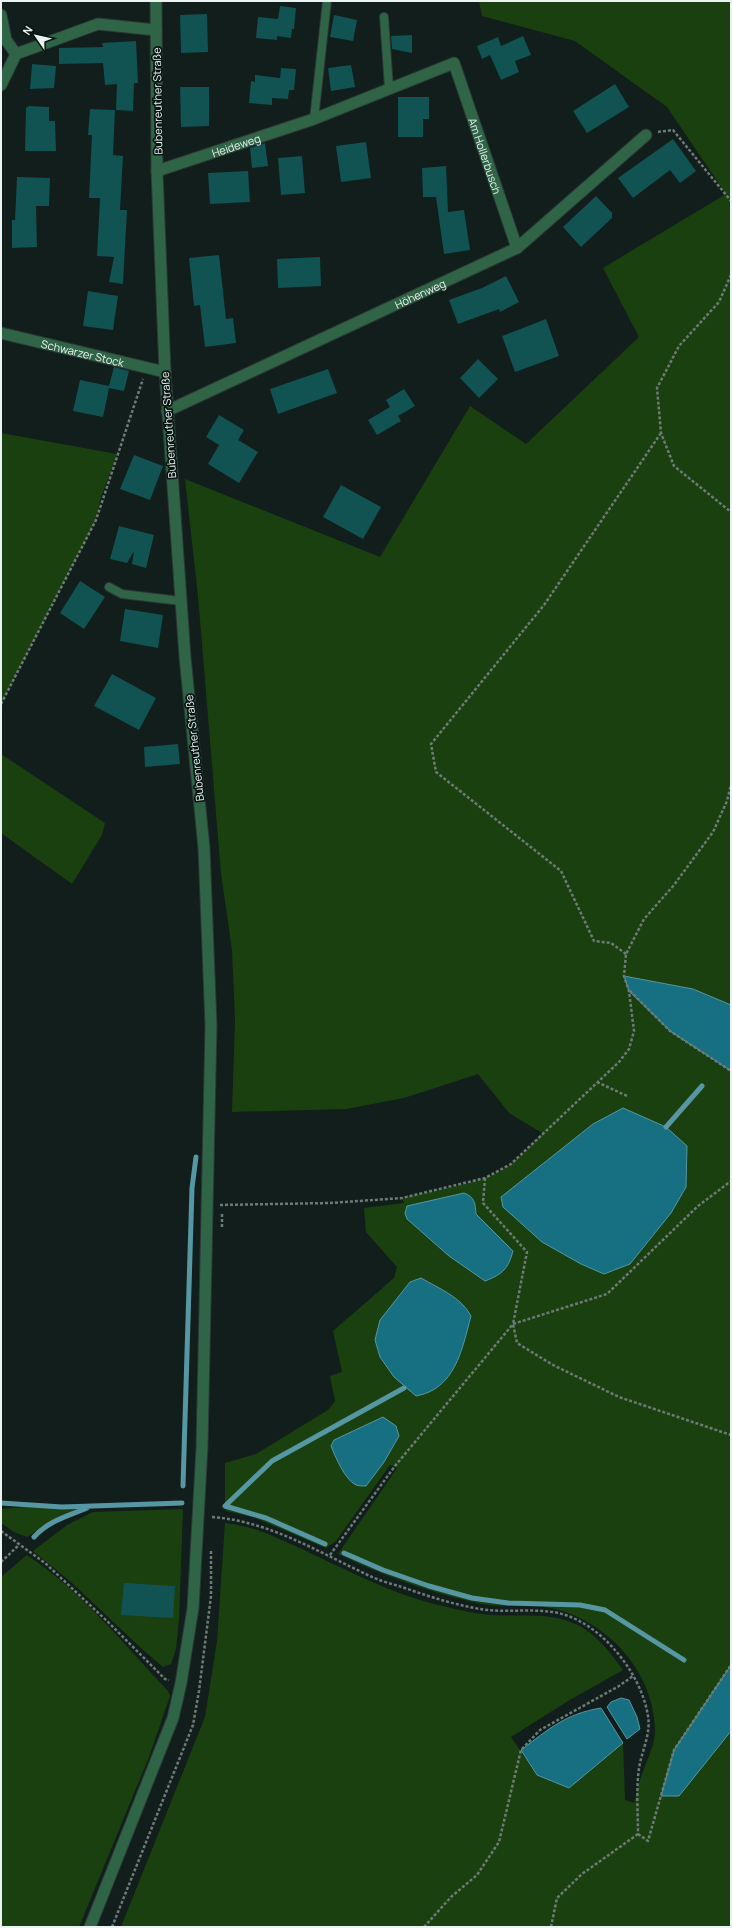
<svg xmlns="http://www.w3.org/2000/svg" width="732" height="1928" font-family="Manrope,sans-serif">
<style>
.green{fill:#1b400f;fill-rule:evenodd}
.water{fill:#177081;stroke:#5697a3}
.lines{fill:none;stroke-linecap:round;stroke-linejoin:round}
.stream{stroke:#5697a3;stroke-width:5}
.building{fill:#115252}
.service-casing{stroke:#2b3835;stroke-width:10}
.minor-casing{stroke:#2b3835;stroke-width:13}
.tertiary-casing{stroke:#2b3835;stroke-width:13}
.path{stroke:#6e7a77;stroke-width:2.5;stroke-dasharray:3 2;stroke-linecap:butt}
.service{stroke:#306447;stroke-width:8}
.minor{stroke:#306447;stroke-width:11}
.tertiary{stroke:#306447;stroke-width:11}
.labels{text-anchor:middle;dominant-baseline:central;stroke-width:3.5;stroke-linejoin:round;paint-order:stroke}
.street-label{font-size:11px;fill:#eaf3f1;stroke:#081512}
</style>
<rect width="100%" height="100%" fill="#111e1b"/>
<path class="green" d="M479 1H731V1005L693 989 624 976 710 1059 731 1071V1664L674 1750 726 1738 731 1731V1927H121L205 1717 217 1641 225 1523C258 1527 274 1537 304 1550 342 1568 387 1591 427 1602 448 1607 471 1614 492 1615 519 1617 545 1612 570 1622 594 1630 609 1651 623 1670L568 1701 511 1737 537 1775 569 1788 623 1743 625 1800 634 1803C636 1797 637 1790 639 1783 644 1765 656 1746 655 1728 653 1670 606 1620 551 1608 528 1603 504 1608 481 1604 432 1593 383 1576 338 1554L397 1468 390 1465 336 1541 326 1548 253 1517 226 1511 225 1506V1463L256 1454 328 1410 335 1401 330 1376 342 1372 333 1331 394 1278 397 1267 366 1232 364 1208 404 1203 402 1198C431 1191 489 1183 511 1164 522 1155 532 1144 542 1133L509 1113 478 1074 404 1098 346 1109 232 1112 235 1020 232 950 221 873 198 596 185 479 380 557 470 406 526 444 639 337 603 268 726 194 667 107 575 41 482 16ZM623 1108 686 1187 671 1213 630 1264 604 1274 581 1264 542 1242 564 1147 593 1124ZM464 1193C475 1197 475 1203 476 1214L513 1251 485 1281 449 1256 407 1219ZM421 1278C440 1289 461 1297 471 1316L461 1354 375 1340 380 1320ZM383 1417 384 1462 360 1428Z
M1 433 117 454 100 500 96 520 1 704Z
M1 754 105 823 102 835 72 884 1 833Z
M37 1506H92L49 1523 27 1537 14 1532 1 1523V1509Z
M183 1509 179 1619 176 1649 171 1664 163 1667 142 1649 71 1582 33 1551 67 1525 93 1512Z
M27 1555C81 1591 124 1644 168 1691L170 1696 149 1757 79 1927H1V1577Z"/>
<path class="water" d="M624 976 693 989 731 1005V1071L670 1031 629 991Z
M623 1108 666 1127 687 1146 686 1187 671 1213 630 1264 604 1274 581 1264 542 1242 503 1207 501 1197 593 1124Z
M464 1193C475 1197 475 1203 476 1214L513 1251C508 1269 503 1274 485 1281L449 1256 407 1219 405 1213 407 1206Z
M421 1278C440 1289 461 1297 471 1316 462 1350 455 1389 416 1396L394 1377 380 1357 375 1340 380 1320 410 1282Z
M383 1417 396 1426 399 1436 384 1462 366 1486C363 1486 359 1486 356 1485 345 1480 335 1456 331 1446L334 1440Z
M731 1665V1731L679 1796H661L674 1750Z
M621 1698 629 1700 637 1717 640 1729 627 1739 607 1707 611 1702Z
M601 1708 623 1743 569 1788 537 1775 521 1750C549 1729 565 1714 601 1708Z"/>
<g class="lines">
<path class="stream" d="M666 1127 702 1086
M183 1486 192 1188 196 1157
M1 1503 62 1507 182 1503
M225 1506 272 1461 404 1388
M225 1506 266 1518 325 1544
M34 1537C48 1521 68 1516 87 1508
M344 1553 383 1570 429 1586 472 1598 508 1603 580 1605 605 1610 684 1660"/>
</g>
<path class="building" d="M280 6 296 8 294 29H292L291 38 277 36V40L256 38 258 17 278 19Z
M207 14 208 52 181 53 180 15Z
M334 15 357 20 353 41 330 37Z
M412 35V53L392 49 391 36Z
M523 36 531 55 515 61 519 72 501 80 490 55 482 59 477 46 498 37 501 46Z
M136 41 138 83H134L133 111 116 110 117 84 105 85 103 63 59 64V48L103 47 102 43Z
M32 64 56 66 54 88 30 89Z
M351 65 355 87 331 91 328 68Z
M281 68 296 69 294 90H289L288 99 272 98V105L249 103 251 81 255 82V75L280 78Z
M615 84 629 107 587 133 573 111Z
M180 87H209V126L181 127Z
M398 97H429V119H423V137H398Z
M29 106 49 107V121H55L56 151H25L26 108Z
M90 109 115 110 113 155 123 156 120 210H127L123 284 109 282 114 257 97 256 100 198H89L92 135H88Z
M673 139 696 171 680 183 670 170 633 198 618 178Z
M366 142 371 178 341 182 336 146Z
M265 143 268 166 252 168 250 148Z
M302 156 305 193 281 195 278 158Z
M446 166 448 212 464 210 470 250 444 254 436 197H423L422 168Z
M248 171 250 202 210 204 208 173Z
M17 177 50 178 49 206H36L37 247 12 248V220H15Z
M596 196 612 213V218L581 247 563 227Z
M219 255 226 319 233 318 236 343 205 347 200 305 194 306 189 258Z
M320 257 321 286 278 288 277 259Z
M506 276 519 302 500 312 499 309 458 324 449 300 482 288Z
M88 291 118 296 113 330 83 326Z
M546 319 559 356 515 372 502 336Z
M478 359 498 379 479 398 460 378Z
M114 367 129 371 124 391 109 388 103 417 73 411 80 380 109 386Z
M328 369 337 393 278 414 270 389Z
M404 389 415 406 398 416 401 421 377 435 368 420 390 407 386 400Z
M219 415 244 430 238 440 258 452 239 483 208 464 219 445 206 437Z
M134 455 163 466 150 500 120 489Z
M341 485 381 507 363 539 323 517Z
M119 526 154 535 146 568 132 564 134 551 127 563 110 559Z
M80 581 105 597 84 629 60 613Z
M125 609 163 615 158 648 120 641Z
M112 674 156 698 139 730 94 706Z
M178 744 180 764 145 767 144 747Z
M124 1583 175 1586 173 1618 121 1615Z"/>
<g class="lines">
<g class="service-casing">
<path id="service" d="M384 17 389 88
M314 119 327 1
M109 587 122 594 181 601"/>
</g>
<g class="minor-casing">
<g id="minor">
<path d="M1 15 6 40 16 54"/>
<path d="M1 85 16 54 98 24 156 30"/>
<path id="s1" d="M157 171 314 119 454 63 517 248"/>
<path id="s2" d="M1 333 165 372"/>
<path id="s3" d="M167 411 517 248 646 135"/>
</g>
</g>
<g class="tertiary-casing">
<path id="tertiary" d="M90 1927 173 1718 181 1683 193 1608 202 1447 211 1025 204 848 185 657 165 372 157 171 156 1"/>
</g>
<path class="path" d="M658 132 673 130 731 201
M731 275 719 302 679 346 657 388 661 433 674 466 731 512
M1 704 96 520 143 379
M626 954 611 943 594 941 561 871 436 772 431 744 544 605 661 433
M630 991 670 1031 731 1071
M597 1082 627 1096
M485 1178 483 1203 527 1252 513 1324 517 1343 553 1365 619 1397 731 1435
M220 1205 330 1203 402 1198 485 1178 511 1164 619 1062 629 1049 634 1031 629 991 624 976 626 954 644 919 674 885 713 832 727 801 731 785
M222 1227V1212
M212 1517C269 1521 318 1552 370 1576 380 1581 392 1584 402 1587 430 1597 458 1606 487 1610 509 1612 531 1609 553 1612 599 1619 641 1672 648 1716 651 1734 642 1750 639 1768 636 1789 638 1813 638 1834
M1 1531 45 1563 107 1621 165 1679 169 1680
M330 1555 395 1466 513 1324 607 1294 698 1206 731 1181
M1 1562 19 1545
M638 1834 648 1841 674 1750 731 1665
M112 1927 193 1725 199 1691 211 1596V1550
M424 1927 451 1897 477 1875 499 1842 521 1750 540 1730 619 1686 633 1676
M551 1927 557 1898 582 1874 638 1834"/>
<use href="#service" class="service"/>
<use href="#minor" class="minor"/>
<use href="#tertiary" class="tertiary"/>
</g>
<g class="labels">
<g class="street-label">
<text transform="translate(157 101) rotate(-91)">Bubenreuther Straße</text>
<text stroke="none"><textPath href="#s1" startOffset="83">Heideweg</textPath></text>
<text stroke="none"><textPath href="#s1" startOffset="414">Am Hollerbusch</textPath></text>
<text stroke="none"><textPath href="#s3" startOffset="279">Höhenweg</textPath></text>
<text stroke="none"><textPath href="#s2" startOffset="84">Schwarzer Stock</textPath></text>
<text transform="translate(168 425) rotate(-94)">Bubenreuther Straße</text>
<text transform="translate(194 748) rotate(-96)">Bubenreuther Straße</text>
</g>
</g>
<rect width="732" height="1928" fill="none" stroke="#eaf3f1" stroke-width="4"/>
<g transform="translate(36 36) rotate(304)" stroke="#081512" stroke-width="3" paint-order="stroke">
<path d="M0-3L7 15L0 10L-7 15Z" fill="#eaf3f1"/>
<text y="-6" font-size="11" font-weight="bold" text-anchor="middle" fill="#eaf3f1">N</text>
</g>
</svg>
